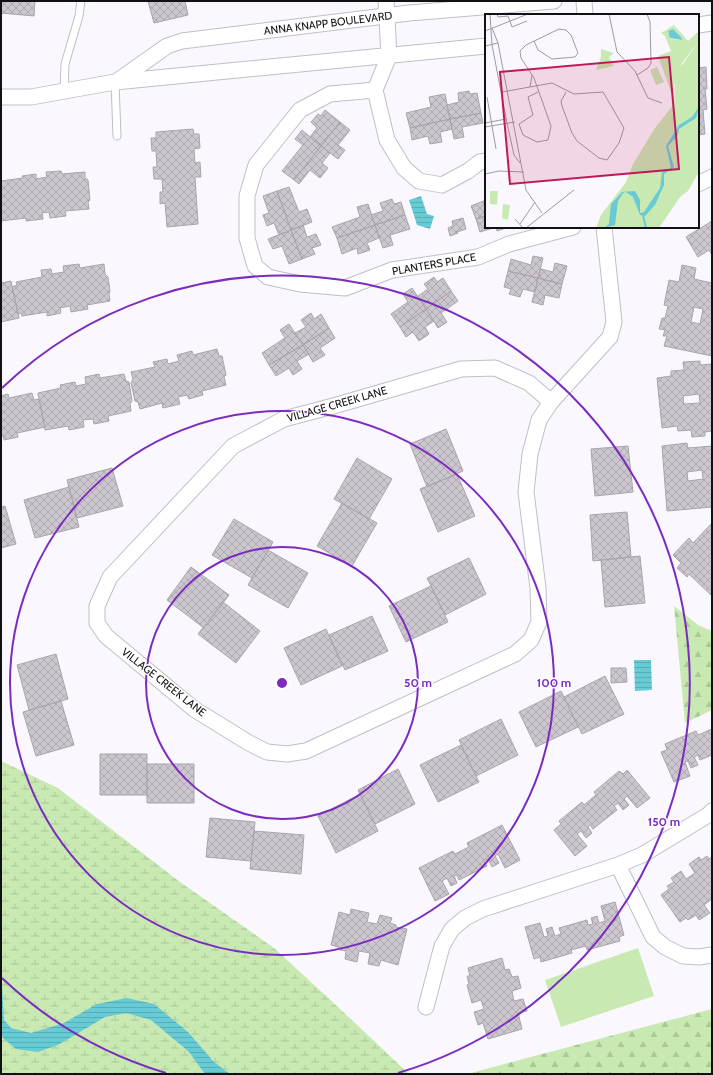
<svg xmlns="http://www.w3.org/2000/svg" width="713" height="1075" font-family="Cabin,sans-serif">
<style>
.forest{fill:url(#forest-firs)}
.wetland{fill:url(#wetland-marsh)}
.garden{fill:#c9e9b2}
.water{fill:url(#water-rules)}
.building{fill:url(#building-cross-hatch);stroke:#aaa4ad;fill-rule:evenodd}
.lines{fill:none;stroke-linecap:round;stroke-linejoin:round}
.lane-casing{stroke:#c0bec7;stroke-width:9}
.street-casing{stroke:#c0bec7;stroke-width:17}
.lane{stroke:#fff;stroke-width:7}
.street{stroke:#fff;stroke-width:15}
.ring{fill:none;stroke:#7b2cbf;stroke-width:2}
.labels{text-anchor:middle;dominant-baseline:central;stroke-width:3;stroke-linejoin:round;paint-order:stroke}
.street-label{font-size:11px;fill:#111013;stroke:#fff}
.inset-river{fill:none;stroke:#67cbd5;stroke-width:2}
.inset-road{fill:none;stroke:#9d9ba0;stroke-width:1}
.view{fill:#c2185b;fill-opacity:0.15;stroke:#c2185b;stroke-width:2}
.inset-edge{fill:none;stroke:#111013;stroke-width:2}
.centre{fill:#7b2cbf;stroke:#fff;stroke-width:2}
.ring-label{font-size:12px;text-anchor:middle;font-weight:bold;fill:#7b2cbf;stroke:#fff;stroke-width:3;stroke-linejoin:round;paint-order:stroke}
</style>
<defs>
<pattern id="forest-firs" width="22" height="20" patternUnits="userSpaceOnUse"><rect width="22" height="20" fill="#c9e9b2"/><path d="M5 1l3.5 6h-7zM16 11l3.5 6h-7z" fill="#acc798"/></pattern>
<pattern id="wetland-marsh" width="20" height="14" patternUnits="userSpaceOnUse"><rect width="20" height="14" fill="#c9e9b2"/><path d="M1 5h8M5 5V1M11 12h8M15 12V8" fill="none" stroke="#acc798"/></pattern>
<pattern id="water-rules" width="6" height="5" patternUnits="userSpaceOnUse"><rect width="6" height="5" fill="#67cbd5"/><path d="M0 2.5h6" fill="none" stroke="#58adb6"/></pattern>
<pattern id="building-cross-hatch" width="8" height="8" patternUnits="userSpaceOnUse"><rect width="8" height="8" fill="#ccc6cf"/><path d="M0 0l8 8M0 8l8-8" fill="none" stroke="#aea9b1"/></pattern>
</defs>
<rect width="100%" height="100%" fill="#faf8fe"/>
<path class="forest" d="M674 606 698 625 712 631V710L685 723Z
M712 1009V1074H467Z"/>
<path class="wetland" d="M1 761 58 788 180 882 274 948 338 1007 409 1074H1Z"/>
<path class="garden" d="M638 948 654 996 561 1027 545 980Z"/>
<path class="water" d="M421 196 427 214 434 216 430 229 417 225 409 200Z
M634 660H651L652 690 635 691Z
M1 984 2 986 4 1020 11 1028 31 1033 64 1023 97 1004 127 998 154 1004 188 1032 214 1062 230 1074H205L189 1052 151 1020 126 1013 105 1017 58 1045 38 1052 16 1049 3 1038 1 1034Z"/>
<path class="building" d="M1 1H35L34 16 1 13Z
M148 1H185L188 15 154 23Z
M706 67 707 89H705L707 109 703 110 705 134 698 135V68Z
M469 91 470 94 477 93 481 113 450 119 447 105 459 102 458 93Z
M445 94 450 119 410 128 406 113 431 107 429 97Z
M325 110 340 122 321 146 310 137 317 128 311 122 318 114 321 116Z
M481 113 483 123 462 127 464 137 454 139 450 119Z
M450 119 452 129 440 132 442 142 430 144 428 136 412 140 410 128Z
M340 122 350 130 338 145 345 150 338 159 321 146Z
M193 129 194 134H199L200 148 194 149 195 163 200 162 201 177H195L198 224 167 227 165 203 160 204V192H163L162 179H154L153 167H157L156 151H152L151 138H156V132Z
M302 130 321 146 294 180 282 171 303 145 295 139Z
M321 146 330 153 322 163 328 168 320 178 310 170 299 184 294 180Z
M61 171 62 174 85 172V178L88 180 90 200 88 202 89 209 65 211 66 216 50 218 49 212 42 213 43 219 26 221V218L1 221V181L23 178 22 176 36 174V179L47 177 46 172Z
M289 187 299 212 307 209 312 222 291 230 277 191Z
M277 191 291 230 279 235 274 223 267 226 263 215 269 213 263 196Z
M392 199 394 204 401 202 405 215 375 225 371 215 383 211 380 203Z
M486 200V216L476 219 471 206Z
M368 204 375 225 337 238 332 227 360 217 357 207Z
M405 215 410 229 390 235 393 245 383 248 375 225Z
M486 216V227H496L480 232 476 219Z
M463 218 466 229 457 232 458 233 450 236 448 228 453 226 452 221Z
M712 221V255L709 250 698 257 686 237Z
M303 225 307 237 316 234 321 245 312 248 315 254 302 259 291 230Z
M375 225 379 238 367 243 370 250 358 254 357 248 342 254 337 238Z
M496 227H509L497 231Z
M291 230 302 259 289 264 282 246 273 249 268 239Z
M533 256 543 258 538 278 508 271 511 259 531 265Z
M555 263 567 266 562 284 538 278 541 269 553 272Z
M79 264 80 268 104 264 105 274 108 277 110 291 109 294 110 301 87 305 88 309 71 312 70 306 60 308 61 313 47 316V312L22 316 21 313 18 314 12 287 17 285 16 282 42 277 41 270 51 269 52 274 64 272 63 266Z
M682 265 696 268 694 279 712 283V356L664 346 667 336H663L665 330 659 329 662 318H665L668 306 664 305 669 280 679 282ZM694 307 703 309 700 324 691 322Z
M508 271 538 278 535 292 523 289 520 297 509 294 511 289 504 287Z
M434 277 437 282 443 278 451 291 426 309 418 296 428 289 424 284Z
M538 278 562 284 559 298 545 295 543 305 532 302Z
M11 281 19 318 1 322V283Z
M412 288 426 309 400 327 391 314 408 302 403 294Z
M451 291 458 301 441 313 447 322 438 328 426 309Z
M426 309 434 321 425 327 429 334 419 341 413 332 406 337 400 327Z
M311 313 314 319 321 314 329 328 303 345 295 333 306 327 301 320Z
M289 324 303 345 269 365 262 353 285 338 280 330Z
M329 328 335 338 320 348 325 355 313 362 303 345Z
M303 345 309 354 297 361 302 369 293 375 289 368 276 376 269 365Z
M217 349 219 356H222L226 375 224 377 226 385 202 391 203 395 189 399 187 395 178 397 180 404 163 408 162 403 140 409 138 402 135 401 131 383 133 379 131 372 155 367 153 362 167 359 168 364 179 361 177 355 192 351 193 355Z
M700 361V365L712 364V431L705 432V436L692 437 691 430 678 431 677 426 662 428 657 378 671 376V371L684 370 683 362ZM699 394 700 403 684 404 683 396Z
M99 374 100 378 124 374 126 381 129 382 132 401 130 404 131 411 108 416 109 421 94 424 93 419 83 420 84 427 69 430 68 426 45 430 38 393 61 388 60 385 75 382 76 386 86 384 85 377Z
M32 393 34 400 39 399 45 427 17 433 18 437 4 440 3 436H1V396L8 394 9 398Z
M446 429 463 471 427 487 410 444Z
M687 443 688 448 712 446V507L667 511 662 446ZM702 470 703 479 688 481 687 472Z
M628 446 633 492 595 496 591 449Z
M357 458 392 479 369 519 334 499Z
M112 468 123 506 77 518 67 480Z
M457 474 475 516 438 532 420 489Z
M69 487 79 527 35 538 24 500Z
M342 503 377 523 352 566 317 546Z
M5 506 16 544 1 548V507Z
M627 512 631 557 593 561 590 515Z
M234 519 273 542 252 578 212 555Z
M712 523V557L709 560 712 562V596L689 574 687 577 677 568 681 563 673 555 689 538 693 543Z
M268 550 308 573 288 608 248 585Z
M640 556 645 603 605 607 601 560Z
M469 558 486 594 445 615 427 578Z
M191 567 229 595 204 628 167 600Z
M431 586 448 622 406 642 389 606Z
M223 602 260 631 236 663 198 634Z
M372 616 388 651 345 670 329 635Z
M326 629 342 666 301 685 284 648Z
M56 654 68 699 29 710 17 665Z
M611 668H626L627 682 611 683Z
M605 676 624 714 582 734 564 697Z
M561 691 578 727 536 747 519 712Z
M61 701 74 745 36 756 23 712Z
M501 719 518 755 476 776 459 740Z
M712 729V755L700 760 698 755 694 757 698 765 691 768 688 761 685 762 690 776 674 782 661 752 667 750 665 744 696 731 698 735Z
M461 745 479 782 438 802 420 765Z
M100 754H147V795H100Z
M147 764H194V803H147Z
M398 769 415 804 375 824 358 790Z
M627 770 650 798 637 808 627 796 624 799 629 805 623 810 618 803 614 806 617 810 593 829 590 825 588 827 592 833 586 838 581 831 577 834 587 846 575 856 554 830 561 824 559 821 582 802 584 805 596 795 594 792 619 771 623 774Z
M360 794 378 831 336 853 318 816Z
M210 818 255 822 251 861 206 857Z
M502 825 520 860 505 868 498 854 495 856 499 863 492 867 488 859 484 861 487 866 459 880 457 875 454 876 457 883 451 886 447 878 442 881 449 894 435 901 419 868 453 851 455 854 469 847 467 843Z
M254 831 304 835 301 874 250 869Z
M707 856 709 859 712 857V899L704 905 710 913 699 920 696 915 688 920 686 918 680 922 661 895 669 889 667 886 674 882 671 878 681 871 686 879 695 873 689 864 699 857 701 860Z
M615 902 624 935 619 937 620 941 587 950 586 946 571 950 572 953 541 962 540 957 534 959 525 927 540 923 544 937 548 936 546 929 552 927 555 936 561 934 559 928 587 920 588 925 593 924 591 918 597 916 599 923 605 921 601 906Z
M351 909 369 913 367 922 377 924 380 915 392 918 390 923 396 925V927L407 929 398 965 381 960 379 966 368 964 370 953 359 951 357 962 345 959 346 951 340 950 341 948 331 945 339 912 350 915Z
M502 958 505 970 509 969 512 977 518 976 521 988 512 991 514 1001 523 999 527 1011 518 1013 522 1029 488 1039 483 1023 478 1025 474 1012 484 1009 481 1000 472 1003 467 985 469 984 467 976H470L468 968Z"/>
<g class="lines">
<g class="lane-casing">
<path id="lane" d="M115 82 117 136
M64 91 65 64 79 16 81 1"/>
</g>
<g class="street-casing">
<path id="street" d="M584 1 585 15
M698 25 712 23
M116 82 167 46 182 41 409 13 554 1
M375 90 389 56 386 1
M1 97H31L115 82 486 46
M486 161 480 162 468 171 442 185 419 181 404 168 387 140 375 90 330 94 300 110 256 165 247 196V238L255 266 268 277 300 284 345 288 392 270 478 257 509 244 573 227
M698 184 712 177
M551 402 529 383 495 368 461 369 337 405 284 419 233 446 110 577 97 606V623L106 636 194 709 249 743 267 752 287 754 306 751 515 654 531 640 539 622 538 588 526 492 530 454 539 420 551 402 610 337 614 322 604 227
M618 865 653 937 665 947 683 956 699 957 712 955
M426 1007 442 946 452 929 465 918 483 909 618 865 642 855 708 815 712 811"/>
</g>
<use href="#lane" class="lane"/>
<use href="#street" class="street"/>
</g>
<g class="ring">
<circle cx="282" cy="683" r="136"/>
<circle cx="282" cy="683" r="272"/>
<path d="M166 1073A407 407 0 0 1 2 978M2 388A407 407 0 1 1 398 1073"/>
</g>
<g class="labels">
<g class="street-label">
<text transform="translate(328 23) rotate(-7)">ANNA KNAPP BOULEVARD</text>
<text transform="translate(434 264) rotate(-10)">PLANTERS PLACE</text>
<text transform="translate(337 404) rotate(-16)">VILLAGE CREEK LANE</text>
<text transform="translate(164 682) rotate(38)">VILLAGE CREEK LANE</text>
</g>
</g>
<g transform="translate(485 14)">
<rect width="214" height="214" fill="#faf8fe"/>
<path d="M189 11 203 27 214 17V27L197 49 189 71V86L173 42 186 37 180 22 176 19ZM188 15 196 23 197 26 186 25 184 21 183 17ZM116 35 129 39 124 43 129 52 111 56 116 43Z" fill="#c9e9b2" fill-rule="evenodd"/>
<path d="M214 27V158L203 177 195 183 174 214H111L116 201 141 168 148 150 170 114 189 90 190 61Z" fill="#c9e9b2"/>
<path d="M172 53 179 68 171 71 165 56ZM5 177H13L12 191 5 190ZM18 190 25 191 23 206 17 204Z" fill="#c9e9b2"/>
<path d="M188 15 196 23 197 26 185 24 183 17ZM214 93 211 104 194 115 193 121 183 132 189 153 179 160V171L170 191 160 202 155 201 148 183 141 178 138 179 133 187 130 211 119 214 124 210 126 190 137 178 150 177 155 186V199L159 198 175 174 177 158 186 154 181 132 194 111 207 103Z" fill="#67cbd5"/>
<path class="inset-river" d="M158 201 161 214"/>
<path class="inset-road" d="M5 0 7 31 22 109 29 141 35 149M12 0 13 3 23 2 27 13 42 7M124 0 132 38 150 57 163 84 177 89M7 14 13 29 41 176 57 199M0 17 43 0M49 27 53 36 67 45 90 43 93 39 86 21 81 16 74 15 41 31 35 37 36 44 49 64 66 112 63 126 52 128 38 121 34 110 48 101 43 83 53 78M0 32 13 29M152 61 163 54 166 49 165 8 162 0M45 73 47 61M17 78 67 69 89 80 118 78 139 114 134 129 122 146 114 144 92 127 87 119 77 92 76 87 81 78M2 83 11 135M0 109 21 105M0 113 30 108M0 160 14 157 39 158M30 205 38 214M35 210 50 188M41 214 89 176"/>
<path class="view" d="M184 43 194 155 25 170 15 58Z"/>
<rect width="214" height="214" class="inset-edge"/>
</g>
<circle cx="282" cy="683" r="6" class="centre"/>
<g class="ring-label">
<text x="418" y="687">50 m</text>
<text x="554" y="687">100 m</text>
<text x="664" y="826">150 m</text>
</g>
<rect width="713" height="1075" fill="none" stroke="#111013" stroke-width="4"/>
</svg>
